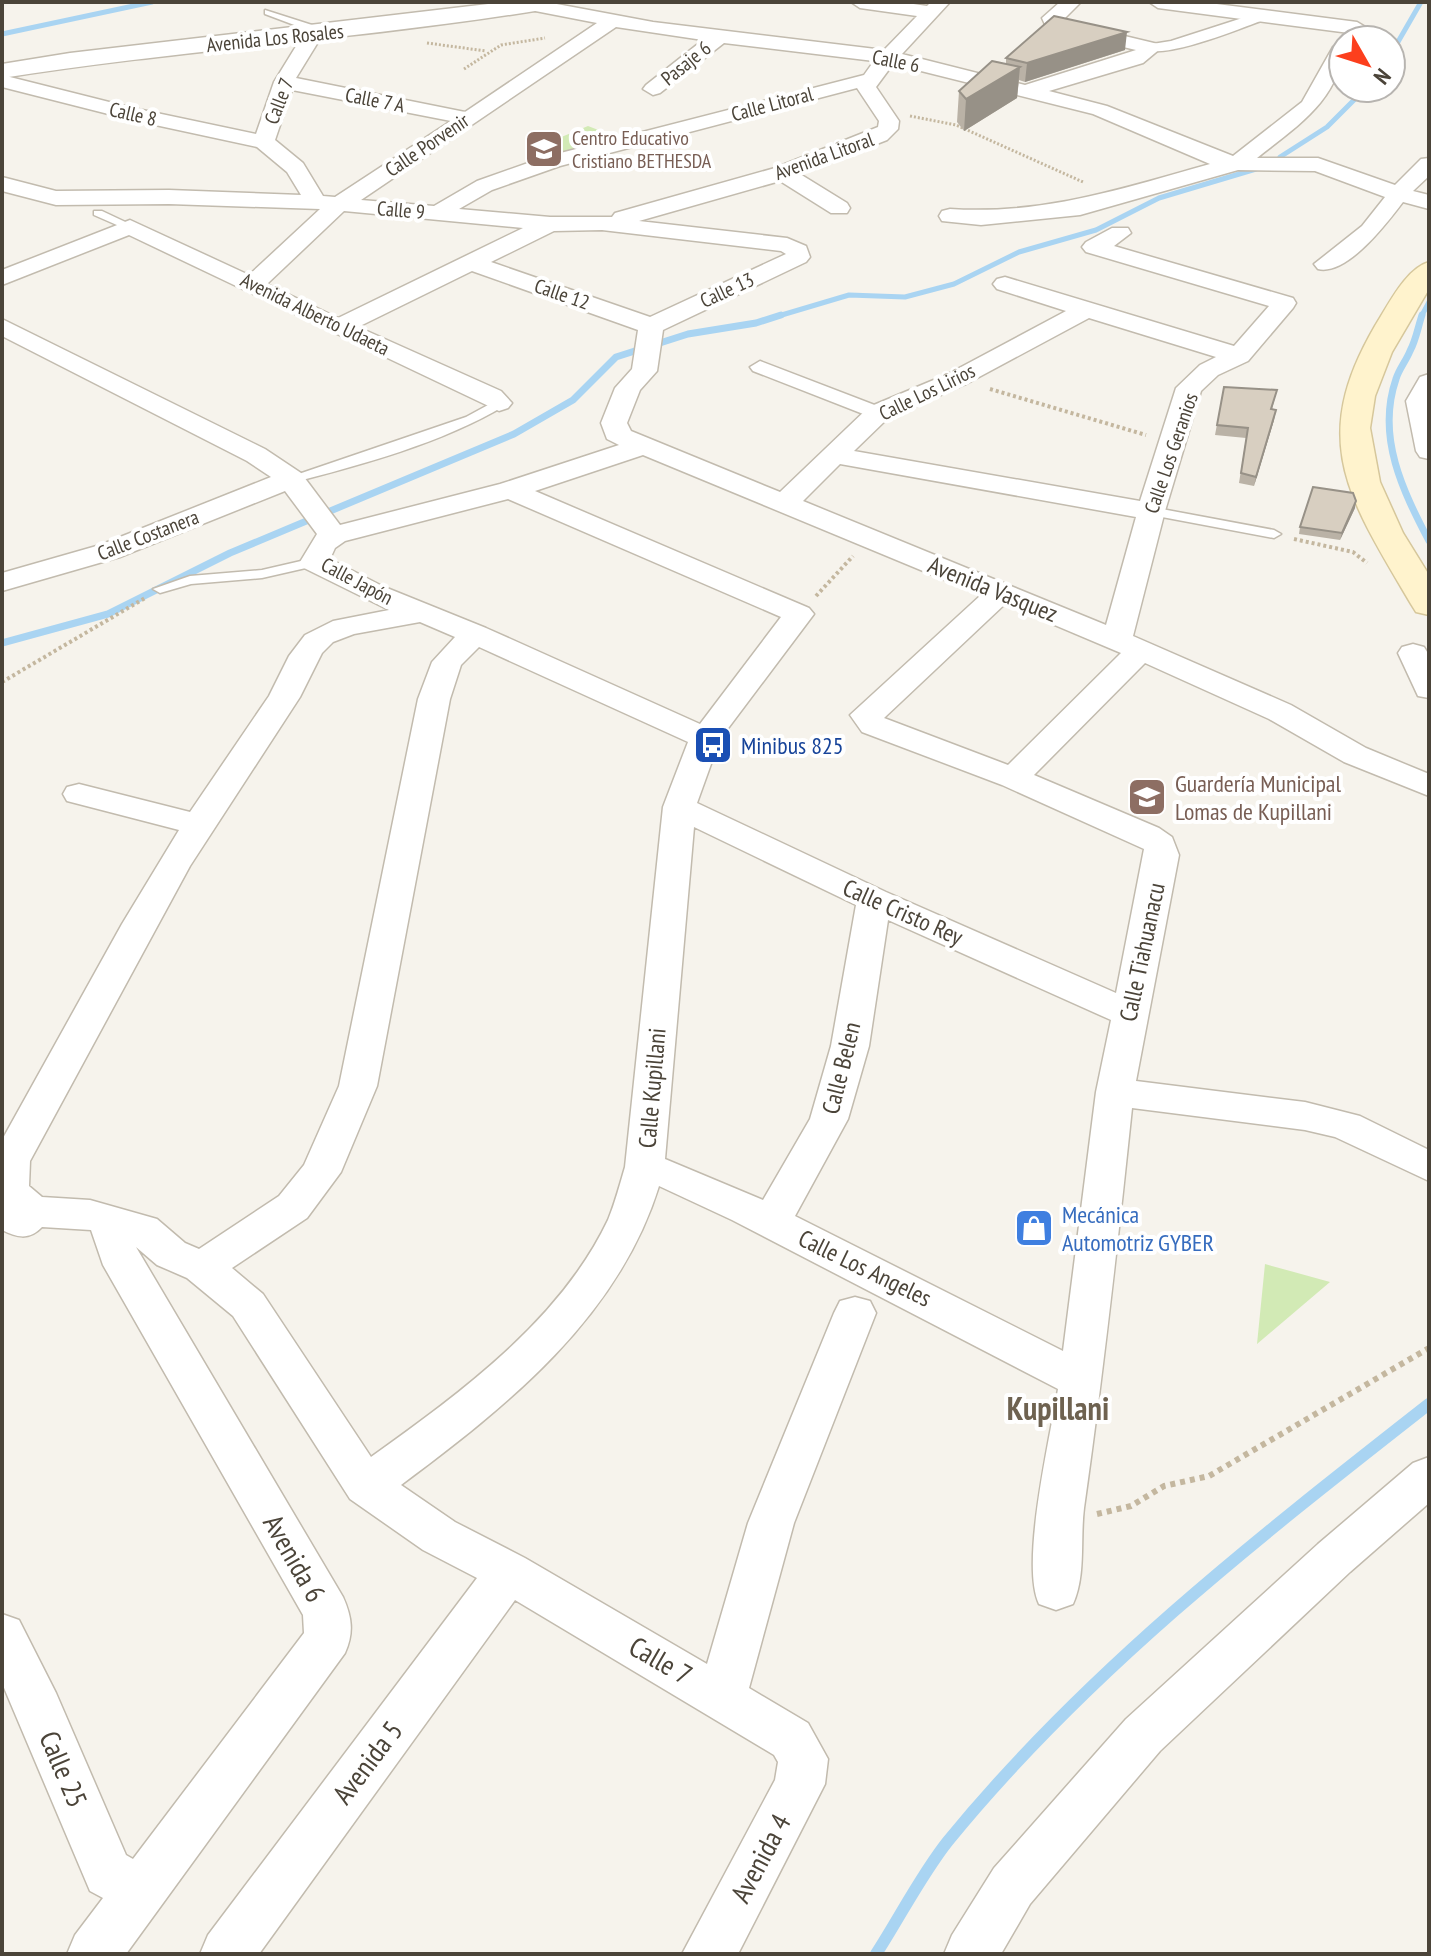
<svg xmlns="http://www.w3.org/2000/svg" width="1431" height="1956" font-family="'PT Sans Narrow',sans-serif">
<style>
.green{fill:#d2eab5}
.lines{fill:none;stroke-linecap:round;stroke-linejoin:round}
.stream-far2{stroke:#a9d4f2;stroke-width:5}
.stream-far1{stroke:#a9d4f2;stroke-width:7}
.stream{stroke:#a9d4f2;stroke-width:12}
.service-casing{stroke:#c2bbae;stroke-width:3}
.pedestrian-casing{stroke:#c2bbae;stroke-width:3}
.minor-casing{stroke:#c2bbae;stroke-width:3}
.tertiary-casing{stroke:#c2bbae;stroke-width:3}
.secondary-casing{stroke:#d6c79b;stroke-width:3}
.path-far2{stroke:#c4b79f;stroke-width:3;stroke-dasharray:2 2;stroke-linecap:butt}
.path-far1{stroke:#c4b79f;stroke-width:4;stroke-dasharray:3 3;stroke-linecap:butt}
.path{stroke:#c4b79f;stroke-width:6;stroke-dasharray:5 5;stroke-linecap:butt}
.service{fill:#fff;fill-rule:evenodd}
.pedestrian{fill:#fff;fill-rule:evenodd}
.minor{fill:#fff;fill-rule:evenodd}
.tertiary{fill:#fff;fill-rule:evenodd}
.secondary{fill:#fff3cd;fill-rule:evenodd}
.wall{fill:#bab2a6}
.shaded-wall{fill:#979187}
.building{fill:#d8cfc1;stroke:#979187;stroke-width:2}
.labels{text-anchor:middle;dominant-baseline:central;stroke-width:8;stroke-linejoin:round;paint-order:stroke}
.far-street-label{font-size:20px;fill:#4b4439;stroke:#fff}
.far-education-label{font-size:20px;fill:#785e54;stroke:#fff;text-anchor:start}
.street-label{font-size:24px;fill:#4b4439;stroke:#fff}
.transit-label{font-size:24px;fill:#164399;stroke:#fff;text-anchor:start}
.education-label{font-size:24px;fill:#785e54;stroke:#fff;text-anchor:start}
.shop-label{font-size:24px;fill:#366cbe;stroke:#fff;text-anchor:start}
.near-street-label{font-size:28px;fill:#4b4439;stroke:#fff}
.near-neighbourhood-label{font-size:32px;font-weight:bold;fill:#6e6250;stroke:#fff}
</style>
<rect width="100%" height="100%" fill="#f6f3ec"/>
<path class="green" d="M588 126 619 138 573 157 542 145Z
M1265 1264 1330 1282 1257 1344Z"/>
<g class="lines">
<path class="stream-far2" d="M2 34 152 2
M1391 54 1421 2
M1280 157 1327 127 1366 88
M775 317 849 295 905 297 954 284 1019 252 1096 230 1159 198 1256 169
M1421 317 1429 302"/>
<path class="stream-far1" d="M1422 315C1418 327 1416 340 1410 351 1406 361 1399 369 1396 379 1376 437 1403 491 1429 541
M2 643 108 614 230 553 514 434 573 400 616 357 688 334 756 323 781 315"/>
<path class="stream" d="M876 1954C900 1917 921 1875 948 1841 1086 1672 1258 1538 1429 1404"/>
<g class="service-casing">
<path id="service" d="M265 10 312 25 318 34 310 36 305 29 265 14Z
M94 211H102L136 227 126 229 94 215Z
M499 399 504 400V406C442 443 361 465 291 483L284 479 466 417Z
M1151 507 1274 530 1281 534 1274 538 1146 514 1144 511Z
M314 558 321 562 319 565 262 578 191 584 160 593 153 589 190 576 262 570Z"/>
</g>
<g class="pedestrian-casing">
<path id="pedestrian" d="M1261 12 1268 16 1266 19C1244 27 1160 62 1143 48L1146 45 1171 41Z
M760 361 885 409 888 413 885 417H871L753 371 750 367Z"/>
</g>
<g class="minor-casing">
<path id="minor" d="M525 2H546L653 22 884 50 917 16 860 8 851 2H900L927 6 931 2H950L902 54 1025 85 1136 50 1047 29 1042 18 1060 2H1081L1062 21 1158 44 1161 48 1143 63 1049 91 1107 106 1233 156 1302 102 1333 47 1343 41C1343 98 1297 126 1257 158H1318L1395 185 1421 159 1429 158V176L1413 191 1429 195V209L1403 202C1387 223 1347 276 1318 269L1314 264 1362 226 1385 197 1315 171 1238 170 1080 215 981 225 942 221 939 216 942 211 950 209C1043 215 1121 189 1210 164L1093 114 893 64 876 87 899 121 898 129 887 140 800 174 847 203 850 208 847 213H831L780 181 639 221 787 238 806 246 810 257 806 262 663 330 657 371 640 390 627 423 631 431 780 492 869 407 948 374 1066 311 997 289 993 284 997 279 1005 277 1234 346 1269 306 1086 252 1082 247 1086 242 1112 228H1128L1131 233 1114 246 1293 298 1296 303 1293 308 1248 361 1218 375 1201 391 1165 511 1133 636 1291 705 1366 748 1429 774V796L1344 762 1269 719 1145 663 1034 775 1159 828 1172 837 1179 855 1136 1081 1305 1102 1360 1116 1429 1150V1181L1335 1137 1305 1130 1132 1108C1118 1241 1103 1375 1084 1508 1080 1540 1086 1575 1073 1604L1056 1610 1039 1604C1020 1564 1050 1438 1058 1389L732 1220 659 1186C618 1318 507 1406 401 1485L455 1522 525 1558 707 1664 748 1523 834 1313 840 1301 855 1297 870 1301 876 1313 794 1523 749 1688 808 1723 828 1759 825 1784 738 1954H682L775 1780 778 1762 774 1755 515 1600 259 1954H200L208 1935 477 1578 423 1550 350 1499 233 1316 187 1278 157 1265 136 1247 343 1597C352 1617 354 1633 345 1653L126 1954H67L75 1935 103 1898 90 1891 2 1683V1614L19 1620 56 1693 126 1855 133 1859 304 1633 303 1615 103 1265 91 1230 42 1227C29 1241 16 1237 2 1230V1140L122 924 179 830 67 801 63 794 67 787 79 784 190 812 269 696 289 656 305 635 333 621 389 610 304 568 300 562 317 534 285 491 120 557 2 591V573L100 545 271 477 247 461 2 336V319L265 449 301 473 340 525 500 484 619 445 607 439 601 423 615 388 632 369 638 330 472 271 358 327 501 391 512 403 508 408 499 411 129 235 2 285V270L130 220 249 275 320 209 169 204 56 205 2 191V177L56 191 169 190 301 195 287 172 257 147 132 120 2 87V75L133 108 256 134 274 82 306 30 313 28 323 34 296 78 465 112 597 23 525 9ZM616 27 703 40 646 85 643 89 653 95 660 93 724 43 874 61 864 75 545 157 477 181 434 206 361 200ZM857 88 879 121 878 127 775 168 615 213 612 217H550L459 209 492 190 560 166ZM292 90 451 121 335 197 323 196 303 163 275 140ZM344 211 523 228 338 318 267 284ZM602 230 781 251 786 254 650 317 491 262 554 231ZM1089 318 1216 357 1200 365 1176 388 1140 501 854 451 887 419 966 384ZM643 455 981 595 850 715 862 732 1002 785 1144 849 1116 993 886 892 697 803 720 739 814 614 809 608 535 491ZM840 464 1136 517 1106 625 803 501ZM508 499 781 617 700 724 486 628 382 586 330 559 335 548 345 541ZM1005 604 1121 653 1008 765 884 718ZM420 622 455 637 432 662 418 699 339 1086 304 1165 279 1196 199 1249 185 1243 157 1219 90 1200 42 1197 29 1186 30 1161 190 866 300 697 322 653 333 642 354 634ZM479 647 688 742 663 807 625 1167C620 1184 615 1203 608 1220 560 1321 460 1393 371 1457L263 1294 232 1268 307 1218 341 1172 377 1086 450 699 461 665ZM694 827 856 905 831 1046 810 1119 763 1200 665 1159ZM888 920 1111 1020 1096 1092 1063 1351 795 1216 848 1119 869 1046Z
M1149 2H1201L1357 22 1367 28 1357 34 1158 8Z
M1429 374V459L1420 457 1416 451 1406 401 1420 377Z
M1413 644 1424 647 1429 655V698L1418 696 1398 653 1402 647Z
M1429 1457V1503L1350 1572 1160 1751 1030 1904 1001 1954H944L952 1935 994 1868 1126 1719 1318 1544 1413 1463Z"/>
</g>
<g class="tertiary-casing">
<path id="tertiary" d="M505 2H558L555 7 547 9C366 39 183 49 2 78V64L70 53Z"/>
</g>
<g class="secondary-casing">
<path id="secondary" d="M1429 262V289L1392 352 1375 396 1370 428 1380 482 1403 533 1429 575V615L1416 612 1411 604C1346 494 1306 437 1381 316 1392 298 1408 268 1429 262Z"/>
</g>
<path class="path-far2" d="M427 43 486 51
M464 69 501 45 545 38
M910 116 956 125 1083 182"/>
<path class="path-far1" d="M990 389 1146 435
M1294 539 1353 552 1367 563
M816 596 853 556
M2 682 145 598"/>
<path class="path" d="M1097 1514 1131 1506 1164 1486 1209 1476 1429 1348"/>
<use href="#service" class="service"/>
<use href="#pedestrian" class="pedestrian"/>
<use href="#minor" class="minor"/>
<use href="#tertiary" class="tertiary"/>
<use href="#secondary" class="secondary"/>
</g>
<path class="wall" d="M1125 50 1025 82 1019 80 1017 98 964 131 957 122 959 91 1006 64V58Z
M1224 387 1277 390 1272 409 1274 420 1254 486 1239 483 1246 438 1215 435Z
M1355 508 1340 540 1299 534 1300 527Z"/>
<path class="shaded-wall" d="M1127 32 1125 50 1025 82 1027 63Z
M1020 67 1017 98 964 131 966 99Z
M1276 410 1274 420 1254 486 1256 477Z
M1356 501 1355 508 1340 540 1342 533Z"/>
<path class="building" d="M1054 16 1127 32 1027 63 1006 58Z
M992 61 1020 67 966 99 959 91Z
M1224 387 1277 390 1271 409 1276 410 1256 477 1241 473 1248 428 1217 425Z
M1313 487 1353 493 1356 501 1342 533 1300 527Z"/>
<defs>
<g id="school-square" transform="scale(2)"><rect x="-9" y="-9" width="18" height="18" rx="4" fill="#8d6e63" stroke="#fff"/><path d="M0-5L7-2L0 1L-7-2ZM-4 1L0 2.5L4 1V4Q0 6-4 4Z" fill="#fff"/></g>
<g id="bus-square" transform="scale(2)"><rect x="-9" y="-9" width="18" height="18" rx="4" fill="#1a4fb4" stroke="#fff"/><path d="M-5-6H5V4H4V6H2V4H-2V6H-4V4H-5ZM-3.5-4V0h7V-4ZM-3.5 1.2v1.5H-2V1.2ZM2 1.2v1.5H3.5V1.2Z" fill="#fff"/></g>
<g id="shop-square" transform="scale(2)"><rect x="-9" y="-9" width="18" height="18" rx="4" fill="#3f7fe0" stroke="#fff"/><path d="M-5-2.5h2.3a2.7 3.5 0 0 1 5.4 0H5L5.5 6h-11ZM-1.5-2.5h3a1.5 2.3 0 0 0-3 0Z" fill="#fff"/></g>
</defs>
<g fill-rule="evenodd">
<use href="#school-square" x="544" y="149"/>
<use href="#bus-square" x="713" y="745"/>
<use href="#school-square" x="1147" y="797"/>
<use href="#shop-square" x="1034" y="1228"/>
</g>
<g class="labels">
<g class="far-street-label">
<text transform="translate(275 38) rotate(-6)">Avenida Los Rosales</text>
<text transform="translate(896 61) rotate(11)">Calle 6</text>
<text transform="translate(686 63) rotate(-39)">Pasaje 6</text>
<text transform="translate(375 100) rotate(11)">Calle 7 A</text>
<text transform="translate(279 101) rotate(-69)">Calle 7</text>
<text transform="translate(772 104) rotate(-15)">Calle Litoral</text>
<text transform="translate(133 114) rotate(13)">Calle 8</text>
<text transform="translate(427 145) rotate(-34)">Calle Porvenir</text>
<text transform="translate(824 156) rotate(-20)">Avenida Litoral</text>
<text transform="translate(401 210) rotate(5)">Calle 9</text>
<text transform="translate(727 290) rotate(-25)">Calle 13</text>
<text transform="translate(562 294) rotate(19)">Calle 12</text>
<text transform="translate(315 314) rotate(26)">Avenida Alberto Udaeta</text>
<text transform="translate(927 392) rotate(-26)">Calle Los Lirios</text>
<text transform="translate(1171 453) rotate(-71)">Calle Los Geranios</text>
<text transform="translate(148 535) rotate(-21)">Calle Costanera</text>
<text transform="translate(357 581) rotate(28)">Calle Japón</text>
</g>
<g class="far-education-label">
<text x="572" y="138">Centro Educativo<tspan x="572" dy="23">Cristiano BETHESDA</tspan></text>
</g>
<g class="street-label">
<text transform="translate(993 589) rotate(22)">Avenida Vasquez</text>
<text transform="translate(903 912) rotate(24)">Calle Cristo Rey</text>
<text transform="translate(1142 952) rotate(-78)">Calle Tiahuanacu</text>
<text transform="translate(841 1068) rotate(-76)">Calle Belen</text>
<text transform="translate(652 1088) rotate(-85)">Calle Kupillani</text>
<text transform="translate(865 1268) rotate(26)">Calle Los Angeles</text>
</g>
<g class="transit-label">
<text x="741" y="745">Minibus 825</text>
</g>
<g class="education-label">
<text x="1175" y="783">Guardería Municipal<tspan x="1175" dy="28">Lomas de Kupillani</tspan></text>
</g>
<g class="shop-label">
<text x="1062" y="1214">Mecánica<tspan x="1062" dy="28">Automotriz GYBER</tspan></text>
</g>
<g class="near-street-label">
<text transform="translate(295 1558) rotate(60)">Avenida 6</text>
<text transform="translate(661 1660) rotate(30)">Calle 7</text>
<text transform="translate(367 1762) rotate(-53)">Avenida 5</text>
<text transform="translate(64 1769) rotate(67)">Calle 25</text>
<text transform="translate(760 1858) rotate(-62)">Avenida 4</text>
</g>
<g class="near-neighbourhood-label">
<text x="1058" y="1408">Kupillani</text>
</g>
</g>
<rect width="1431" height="1956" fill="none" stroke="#4b4439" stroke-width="8"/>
<g transform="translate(1367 64) rotate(129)"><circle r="38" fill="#ffffff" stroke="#b7b4b0" stroke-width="2"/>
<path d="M0-6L14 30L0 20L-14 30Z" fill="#fc3f1d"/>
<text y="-12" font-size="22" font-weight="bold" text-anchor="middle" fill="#4b4439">N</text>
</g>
</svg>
